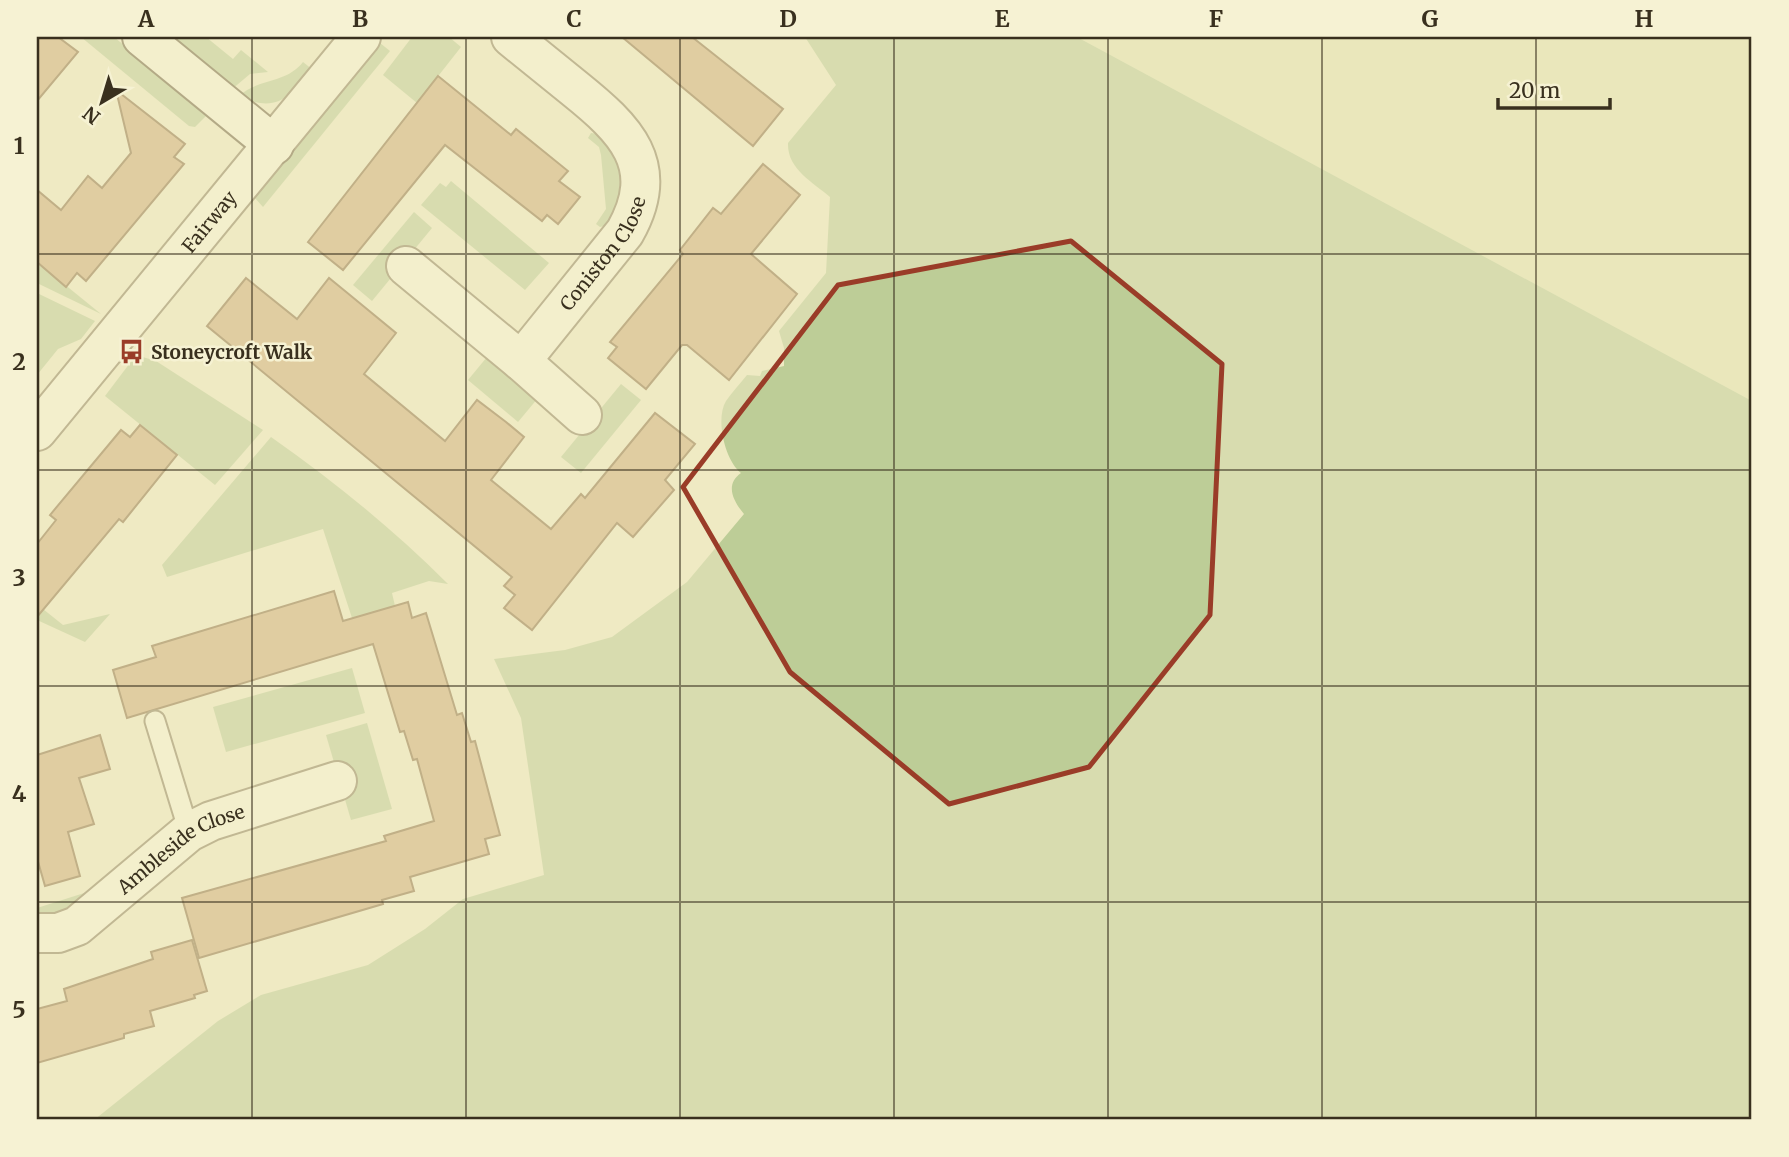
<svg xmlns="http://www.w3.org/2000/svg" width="1789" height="1157" font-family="Merriweather,serif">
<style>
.farmland{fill:#e4e5b1}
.green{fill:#bdcd97}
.building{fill:#ceab79;stroke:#896a3f;stroke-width:2}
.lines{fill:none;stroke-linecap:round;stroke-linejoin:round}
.lane-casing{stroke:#8a7c5a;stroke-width:23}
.street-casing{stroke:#8a7c5a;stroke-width:42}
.secondary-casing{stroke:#6c5d3d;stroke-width:42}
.lane{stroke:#f9f5d7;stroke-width:19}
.street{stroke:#f9f5d7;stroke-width:38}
.secondary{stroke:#f9f5d7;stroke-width:38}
.marked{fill:none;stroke:#9a3c28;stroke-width:5;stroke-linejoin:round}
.grid{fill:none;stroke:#39301e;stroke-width:2;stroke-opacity:0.55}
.labels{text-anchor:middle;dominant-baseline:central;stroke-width:5;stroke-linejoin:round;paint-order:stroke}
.street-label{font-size:19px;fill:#39301e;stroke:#f6f2d3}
.poi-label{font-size:19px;font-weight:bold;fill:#39301e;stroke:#f6f2d3;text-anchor:start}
.neatline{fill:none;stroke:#39301e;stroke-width:2.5}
.grid-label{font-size:23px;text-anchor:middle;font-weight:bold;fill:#39301e}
</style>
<rect width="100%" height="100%" fill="#efeac3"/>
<!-- farmland -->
<polygon class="farmland" points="1077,37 1752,37 1752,401"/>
<!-- green -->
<g class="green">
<polygon points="81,37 114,37 208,114 195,127 189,126"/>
<polygon points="165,37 206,37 233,59 241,50 268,72 250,74 231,90"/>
<polygon points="412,37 449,37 461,47 417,103 383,75"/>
<path d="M 805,37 L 1077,37 L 1752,401 L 1752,1120 L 94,1120 L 218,1021 L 261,995 L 368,965 L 425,929 L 463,899 L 544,875 L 521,718 L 494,659 L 565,650 L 612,637 L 687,582 L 744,514 C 734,502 724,485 741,473 C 725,461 715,419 726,401 C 732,392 740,384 747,375 L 760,376 L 762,371 L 784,366 L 784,348 L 779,331 L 826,273 L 830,197 C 813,182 787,169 788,143 L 836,85 Z"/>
<polygon points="380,43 390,51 263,207 253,196"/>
<path d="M 303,62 L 313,70 C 290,97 276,114 239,96 C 258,78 286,84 303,62 Z"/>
<polygon points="591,133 606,135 624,176 612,224 600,227 596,224 606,209 601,155 599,147 588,138"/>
<polygon points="451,181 549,263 525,290 421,205 440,183 446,187"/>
<polygon points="414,212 432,228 372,301 353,285"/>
<polygon points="37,262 101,314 37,283"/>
<polygon points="37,293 95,321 81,339 58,349 37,375"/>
<polygon points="136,355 156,361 263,430 215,485 105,396"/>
<polygon points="487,357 538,398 518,422 468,380"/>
<polygon points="621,384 641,400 581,473 561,457"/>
<path d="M 271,437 C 335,482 393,529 448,584 L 429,581 L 392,593 L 395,606 L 352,618 L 323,529 L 167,577 L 162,565 Z"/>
<polygon points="37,588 46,595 38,605 63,625 110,614 85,642 37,620"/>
<polygon points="352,668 365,713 226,752 213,707"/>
<polygon points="367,723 392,809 351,820 326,735"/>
<polygon points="100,888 68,912 37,914 37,908"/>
</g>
<!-- building -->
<g class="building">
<polygon points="37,37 58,37 78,52 37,101"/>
<polygon points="622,37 692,37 783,109 753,146"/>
<polygon points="438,76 511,135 516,129 568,171 559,181 580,197 558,224 547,215 542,221 445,145 343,270 308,242"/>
<polygon points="116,90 185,144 174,157 184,164 86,281 77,273 66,287 37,262 37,190 61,210 88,176 102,188 131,153"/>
<polygon points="763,164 800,195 751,254 797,294 729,380 687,345 682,345 646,389 608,358 617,347 610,342 683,254 680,250 713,208 721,214"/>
<polygon points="246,278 297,319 329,278 345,291 396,333 364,374 445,441 477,400 506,422 524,437 491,480 551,529 581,494 585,498 655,413 695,444 665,480 674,490 633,537 617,523 532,630 504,608 515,595 504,586 512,577 207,326"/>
<polygon points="140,425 177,455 123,522 119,519 37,617 37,544 56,520 50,515 121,430 130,437"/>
<polygon points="334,591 343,621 408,602 412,618 426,613 457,715 462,713 471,742 475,741 500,835 485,839 489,854 410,877 414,891 382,900 383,904 199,958 182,898 386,841 384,836 434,821 417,759 413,760 404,731 400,732 373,644 127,718 113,670 156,657 152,646"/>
<polygon points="100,735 110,769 79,778 94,824 68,832 80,876 45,886 37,858 37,755"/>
<polygon points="192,940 207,991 194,995 195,998 150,1011 154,1026 124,1034 124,1038 37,1063 37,1009 67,1001 64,989 153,959 151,952"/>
</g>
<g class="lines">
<defs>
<polyline id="lane" points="155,721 189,832"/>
<g id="street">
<path id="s1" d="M 406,266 L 521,361 L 625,232 C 663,165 625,129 574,88 C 553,71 532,54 511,37"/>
<polyline points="521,361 582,415"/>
<path id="s2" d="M 37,431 L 361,37"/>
<path id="s3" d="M 37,933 L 58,933 L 77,926 L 189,832 L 211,821 L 337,781"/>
</g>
<polyline id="secondary" points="142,37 274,145"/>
</defs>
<!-- lane casing -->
<use href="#lane" class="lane-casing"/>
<!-- street casing -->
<use href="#street" class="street-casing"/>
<!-- secondary casing -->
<use href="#secondary" class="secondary-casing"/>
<!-- lane -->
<use href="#lane" class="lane"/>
<!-- street -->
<use href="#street" class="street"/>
<!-- secondary -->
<use href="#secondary" class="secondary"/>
</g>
<!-- marked area -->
<path d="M0 0H1789V1157H0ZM 1071,241 L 1222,364 L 1210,615 L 1089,767 L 949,804 L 790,672 L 683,487 L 838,285 Z" fill="#efeac3" fill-opacity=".55" fill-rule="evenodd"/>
<path class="marked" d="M 1071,241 L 1222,364 L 1210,615 L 1089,767 L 949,804 L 790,672 L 683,487 L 838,285 Z"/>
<!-- grid -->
<path class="grid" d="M 252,37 L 252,1120M 466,37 L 466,1120M 680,37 L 680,1120M 894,37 L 894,1120M 1108,37 L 1108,1120M 1322,37 L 1322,1120M 1536,37 L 1536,1120M 37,254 L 1752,254M 37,470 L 1752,470M 37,686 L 1752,686M 37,902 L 1752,902"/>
<!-- icons -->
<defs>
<symbol id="bus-bare" viewBox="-9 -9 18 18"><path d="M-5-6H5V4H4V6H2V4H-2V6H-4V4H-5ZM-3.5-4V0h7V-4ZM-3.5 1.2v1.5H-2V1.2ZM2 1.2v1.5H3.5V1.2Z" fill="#9a3c28" stroke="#f6f2d3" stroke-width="2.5" paint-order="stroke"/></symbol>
</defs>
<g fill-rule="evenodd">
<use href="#bus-bare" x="114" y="334" width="35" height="35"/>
</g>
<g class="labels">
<!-- street labels -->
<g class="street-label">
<text stroke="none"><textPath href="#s2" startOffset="271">Fairway</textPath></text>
<text stroke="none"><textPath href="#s1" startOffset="285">Coniston Close</textPath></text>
<text stroke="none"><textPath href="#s3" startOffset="172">Ambleside Close</textPath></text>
</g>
<!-- poi labels -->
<g class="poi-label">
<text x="151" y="352">Stoneycroft Walk</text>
</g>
</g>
<!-- border -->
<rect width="1789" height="1157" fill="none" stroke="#f6f2d3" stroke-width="77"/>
<!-- north arrow -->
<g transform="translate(102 102) rotate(218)" stroke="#f6f2d3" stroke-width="5" paint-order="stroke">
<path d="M0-5L12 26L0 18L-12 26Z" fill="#39301e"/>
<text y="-10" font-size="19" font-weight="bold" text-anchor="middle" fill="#39301e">N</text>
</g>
<!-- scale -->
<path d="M1498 98v10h112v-10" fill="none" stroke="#39301e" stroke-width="3.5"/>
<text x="1509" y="98" font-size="21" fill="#39301e" stroke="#f6f2d3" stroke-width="5" paint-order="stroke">20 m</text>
<rect x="38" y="38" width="1712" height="1080" class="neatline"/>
<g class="grid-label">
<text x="146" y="27">A</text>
<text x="360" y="27">B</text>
<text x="574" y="27">C</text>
<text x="788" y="27">D</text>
<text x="1002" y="27">E</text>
<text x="1216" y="27">F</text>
<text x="1430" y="27">G</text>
<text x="1644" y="27">H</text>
<text x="19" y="154">1</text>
<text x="19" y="370">2</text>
<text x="19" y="586">3</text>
<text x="19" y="802">4</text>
<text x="19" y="1018">5</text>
</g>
</svg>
